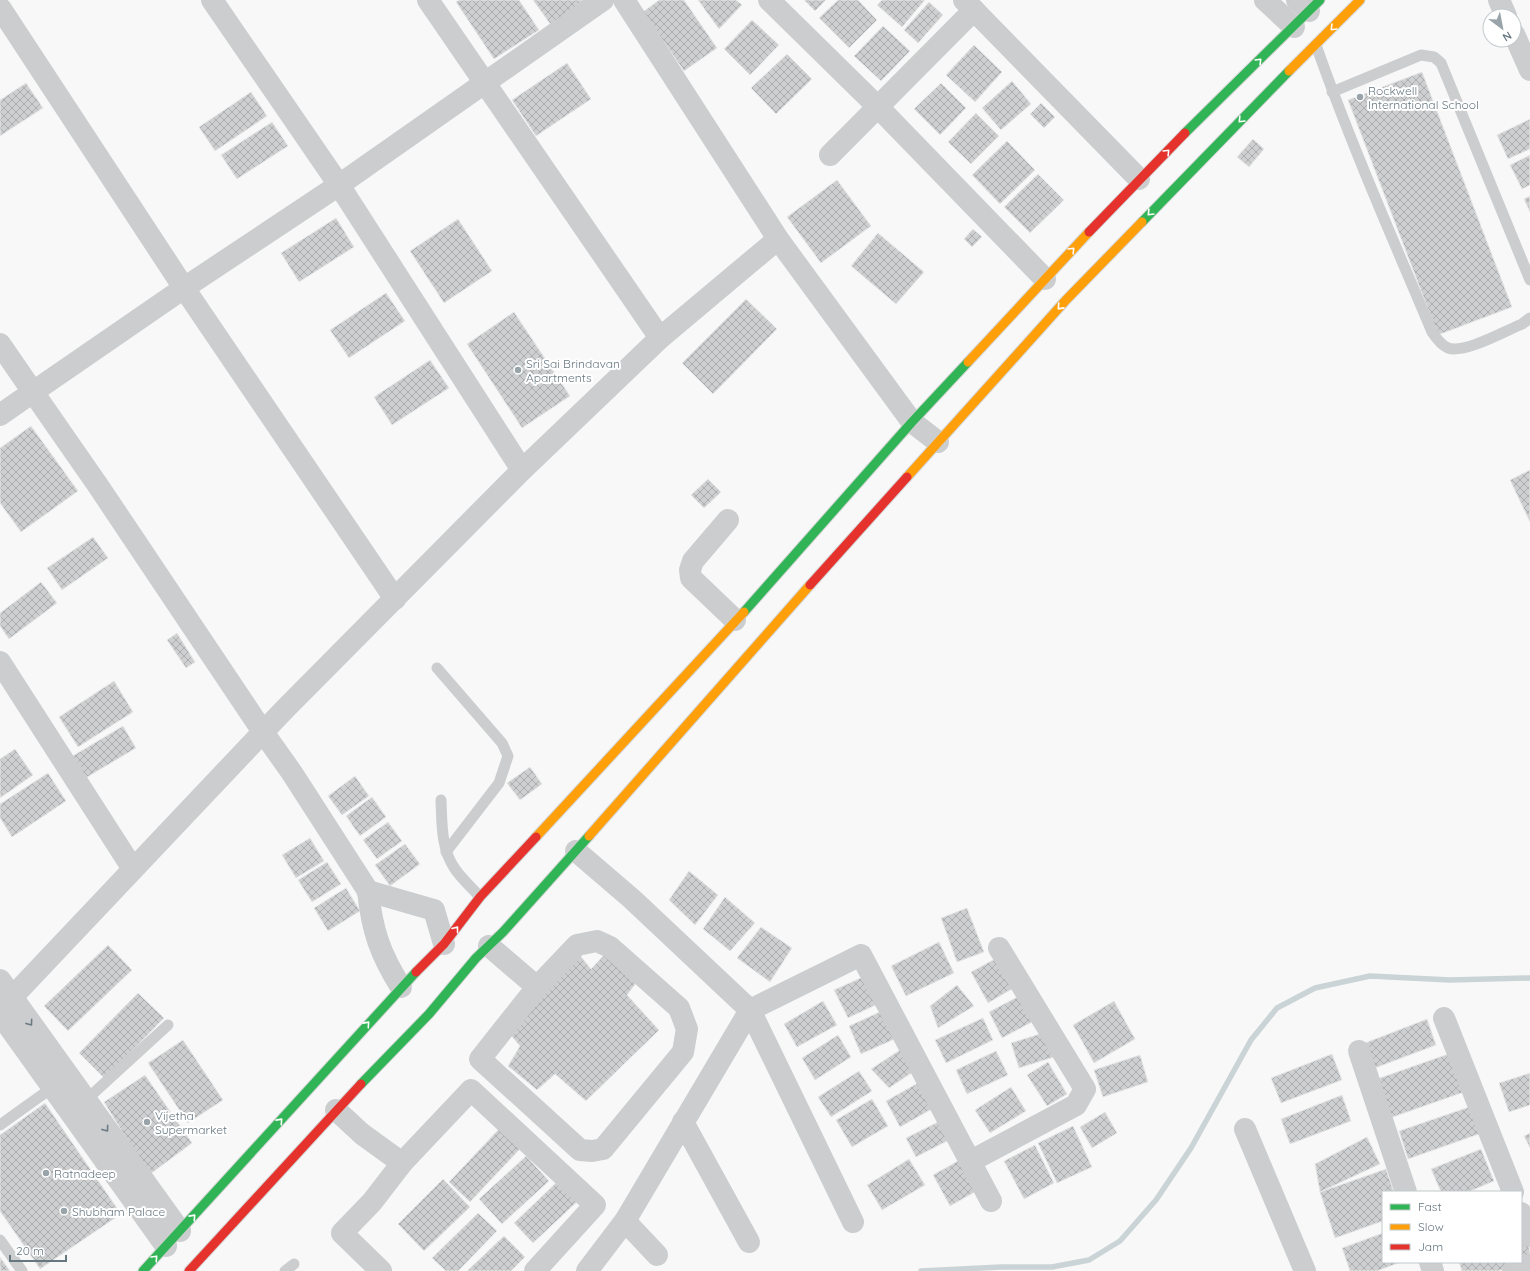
<svg xmlns="http://www.w3.org/2000/svg" width="1530" height="1271" font-family="Quicksand,sans-serif">
<style>
.lines{fill:none;stroke-linecap:round;stroke-linejoin:round}
.stream{stroke:#cad3d5;stroke-width:5.5}
.building{fill:url(#building-cross-hatch);stroke:#e8e8e8}
.fast-casing{stroke:#d3d4d5;stroke-width:11}
.slow-casing{stroke:#d3d4d5;stroke-width:11}
.jam-casing{stroke:#d3d4d5;stroke-width:11}
.lane{stroke:#cbcdce;stroke-width:11}
.street{stroke:#cbcdce;stroke-width:22}
.fast{stroke:#30b455;stroke-width:9}
.slow{stroke:#ff9f0a;stroke-width:9}
.jam{stroke:#e5322d;stroke-width:9}
.oneway{stroke:#fff}
.oneway2{stroke:#6b7b84}
.poi-dot{fill:#99a4aa;stroke:#fff;stroke-width:1.5}
.labels{text-anchor:middle;dominant-baseline:central;stroke-width:4;stroke-linejoin:round;paint-order:stroke}
.poi-label{font-size:12px;fill:#667780;stroke:#fff;text-anchor:start}
</style>
<defs>
<pattern id="building-cross-hatch" width="8" height="8" patternUnits="userSpaceOnUse"><rect width="8" height="8" fill="#cecfd0"/><path d="M0 0l8 8M0 8l8-8" fill="none" stroke="#abadae"/></pattern>
</defs>
<rect width="100%" height="100%" fill="#f8f8f8"/>
<g class="lines">
<!-- stream -->
<polyline class="stream" points="921,1271 1001,1267 1052,1267 1089,1260 1120,1241 1156,1200 1191,1148 1251,1040 1277,1008 1315,988 1370,976 1450,980 1530,978"/>
</g>
<!-- building -->
<g class="building">
<polygon points="459,0 519,0 539,30 494,59 456,2"/>
<polygon points="533,0 588,0 551,25"/>
<polygon points="659,0 684,0 717,48 684,71 643,12"/>
<polygon points="698,0 736,0 742,5 719,29"/>
<polygon points="804,0 826,0 815,11"/>
<polygon points="838,0 858,0 877,20 849,48 819,18"/>
<polygon points="882,0 925,0 902,27 877,5"/>
<polygon points="929,2 943,15 918,43 904,30"/>
<polygon points="752,20 779,45 750,75 724,49"/>
<polygon points="883,26 910,51 881,81 854,56"/>
<polygon points="974,45 1002,72 975,102 946,75"/>
<polygon points="787,54 812,79 776,114 751,88"/>
<polygon points="567,63 591,99 536,136 512,100"/>
<polygon points="1422,72 1512,307 1438,335 1348,100"/>
<polygon points="1012,81 1031,104 1001,130 982,108"/>
<polygon points="26,83 43,108 0,136 0,100"/>
<polygon points="941,83 966,108 940,135 914,109"/>
<polygon points="251,92 267,116 215,151 199,127"/>
<polygon points="1041,103 1055,117 1044,128 1030,114"/>
<polygon points="976,113 999,136 971,164 948,142"/>
<polygon points="1530,119 1530,149 1508,159 1497,135"/>
<polygon points="272,122 288,146 237,179 221,155"/>
<polygon points="1253,139 1264,149 1249,167 1237,157"/>
<polygon points="1007,141 1035,170 1000,204 972,175"/>
<polygon points="1530,155 1530,185 1522,189 1510,165"/>
<polygon points="1038,174 1064,200 1030,233 1004,207"/>
<polygon points="837,180 871,226 821,263 787,217"/>
<polygon points="1530,196 1530,212 1524,199"/>
<polygon points="336,218 354,247 299,282 281,253"/>
<polygon points="458,219 492,271 444,303 410,251"/>
<polygon points="973,229 982,237 972,247 964,239"/>
<polygon points="878,233 924,272 896,304 851,266"/>
<polygon points="386,293 405,321 349,358 330,330"/>
<polygon points="746,299 777,329 713,394 682,363"/>
<polygon points="514,312 570,396 522,428 467,344"/>
<polygon points="430,360 449,388 392,425 374,397"/>
<polygon points="31,426 78,491 21,532 0,503 0,448"/>
<polygon points="1530,470 1530,522 1510,480"/>
<polygon points="708,479 721,492 704,508 691,495"/>
<polygon points="93,537 108,558 62,590 47,568"/>
<polygon points="41,582 57,603 9,639 0,626 0,613"/>
<polygon points="177,633 195,662 186,668 167,640"/>
<polygon points="114,681 133,712 78,747 59,717"/>
<polygon points="123,726 136,748 84,779 71,757"/>
<polygon points="15,749 33,775 0,798 0,759"/>
<polygon points="530,767 542,784 520,800 507,783"/>
<polygon points="48,773 66,801 12,837 0,818 0,804"/>
<polygon points="355,776 369,796 342,815 328,796"/>
<polygon points="372,797 386,817 360,836 346,816"/>
<polygon points="388,822 402,841 377,859 363,840"/>
<polygon points="310,838 324,861 296,878 282,855"/>
<polygon points="405,844 420,864 390,886 375,865"/>
<polygon points="327,862 341,884 312,902 298,880"/>
<polygon points="689,871 718,895 695,925 669,900"/>
<polygon points="346,888 360,911 328,931 314,908"/>
<polygon points="725,897 755,923 730,951 703,929"/>
<polygon points="967,908 984,952 957,962 941,918"/>
<polygon points="761,927 792,948 770,982 737,958"/>
<polygon points="939,942 954,973 906,996 891,966"/>
<polygon points="108,945 132,970 68,1031 44,1006"/>
<polygon points="607,952 639,979 627,995 659,1030 586,1101 555,1074 537,1090 508,1066 520,1046 508,1032 578,953 591,969"/>
<polygon points="995,959 1012,989 988,1003 971,972"/>
<polygon points="865,976 878,1004 848,1018 834,990"/>
<polygon points="957,985 974,1006 938,1028 930,1006"/>
<polygon points="138,993 164,1018 105,1079 79,1053"/>
<polygon points="1021,995 1034,1021 1002,1038 989,1012"/>
<polygon points="823,1001 837,1025 797,1047 784,1024"/>
<polygon points="1114,1001 1135,1039 1094,1063 1073,1025"/>
<polygon points="884,1010 897,1038 861,1054 849,1026"/>
<polygon points="983,1018 993,1040 946,1063 935,1040"/>
<polygon points="1427,1019 1436,1045 1375,1068 1365,1043"/>
<polygon points="1046,1032 1054,1057 1019,1068 1011,1043"/>
<polygon points="838,1035 851,1057 815,1080 802,1058"/>
<polygon points="183,1040 223,1100 188,1123 148,1063"/>
<polygon points="903,1048 916,1070 889,1088 871,1069"/>
<polygon points="996,1051 1008,1075 967,1094 956,1070"/>
<polygon points="1454,1052 1467,1091 1390,1118 1377,1079"/>
<polygon points="1332,1054 1342,1080 1281,1103 1271,1078"/>
<polygon points="1140,1055 1148,1082 1103,1097 1094,1070"/>
<polygon points="1048,1062 1067,1094 1047,1106 1027,1075"/>
<polygon points="859,1071 872,1091 831,1117 818,1097"/>
<polygon points="1530,1073 1530,1105 1509,1112 1499,1083"/>
<polygon points="145,1075 192,1143 149,1175 104,1102"/>
<polygon points="918,1083 932,1109 900,1127 886,1101"/>
<polygon points="1011,1087 1026,1111 990,1133 975,1110"/>
<polygon points="1342,1095 1351,1121 1290,1144 1281,1119"/>
<polygon points="872,1099 888,1126 852,1147 836,1120"/>
<polygon points="45,1103 121,1214 40,1269 0,1211 0,1135"/>
<polygon points="1472,1106 1482,1133 1408,1159 1399,1131"/>
<polygon points="1105,1112 1117,1133 1092,1148 1080,1127"/>
<polygon points="940,1121 949,1140 916,1157 906,1138"/>
<polygon points="1073,1126 1092,1167 1057,1183 1038,1143"/>
<polygon points="499,1129 520,1149 470,1202 449,1182"/>
<polygon points="1530,1133 1530,1148 1524,1136"/>
<polygon points="1367,1137 1380,1164 1320,1192 1315,1164"/>
<polygon points="1035,1145 1054,1183 1024,1199 1004,1161"/>
<polygon points="1481,1149 1494,1181 1468,1192 1441,1192 1431,1169"/>
<polygon points="526,1156 549,1181 502,1224 479,1199"/>
<polygon points="965,1157 982,1188 950,1206 933,1175"/>
<polygon points="909,1159 925,1185 882,1210 867,1185"/>
<polygon points="1386,1169 1394,1192 1383,1192 1383,1221 1335,1238 1320,1192"/>
<polygon points="561,1178 581,1198 533,1243 514,1223"/>
<polygon points="443,1179 470,1207 424,1251 398,1224"/>
<polygon points="478,1213 497,1231 458,1271 446,1271 432,1258"/>
<polygon points="1524,1231 1530,1251 1530,1261 1498,1271 1462,1271 1459,1262 1521,1262 1521,1232"/>
<polygon points="1383,1233 1383,1262 1401,1262 1377,1271 1350,1271 1342,1248"/>
<polygon points="504,1236 525,1257 511,1271 467,1271"/>
<polygon points="0,1257 10,1271 0,1271"/>
</g>
<g class="lines">
<defs>
<g id="fast">
<polyline points="1185,133 1320,0"/>
<polyline points="1142,222 1289,71"/>
<polyline points="744,612 912,422 968,362"/>
<polyline points="361,1084 429,1014 476,958 503,932 589,836"/>
<polyline points="143,1271 416,972"/>
</g>
<g id="slow">
<polyline points="1289,71 1360,0"/>
<polyline points="968,362 1089,232"/>
<polyline points="907,477 1066,300 1142,222"/>
<polyline points="589,836 810,585"/>
<polyline points="536,837 744,612"/>
</g>
<g id="jam">
<polyline points="1089,232 1185,133"/>
<polyline points="810,585 907,477"/>
<polyline points="416,972 444,944 480,897 536,837"/>
<polyline points="189,1271 361,1084"/>
</g>
</defs>
<!-- fast casing -->
<use href="#fast" class="fast-casing"/>
<!-- slow casing -->
<use href="#slow" class="slow-casing"/>
<!-- jam casing -->
<use href="#jam" class="jam-casing"/>
<!-- lane -->
<g class="lane">
<path d="M 1316,45 C 1350,142 1392,237 1432,332 C 1436,338 1441,345 1448,348 C 1464,354 1505,331 1522,324 L 1530,318"/>
<polyline points="1332,92 1421,55 1434,57 1441,63 1530,280"/>
<polyline points="437,668 502,743 508,756 499,783 446,852"/>
<path d="M 441,800 C 442,824 441,849 455,869 C 462,879 472,888 480,897"/>
<polyline points="86,1100 168,1025"/>
<polyline points="0,1125 53,1087"/>
<polyline points="0,1240 22,1271"/>
<polyline points="285,1271 294,1264"/>
</g>
<!-- street -->
<g class="street">
<polyline points="212,0 339,185 603,0"/>
<polyline points="428,0 660,338"/>
<polyline points="624,0 778,239"/>
<polyline points="769,0 878,107 1045,279"/>
<polyline points="964,0 1139,179"/>
<polyline points="1265,0 1294,27"/>
<polyline points="1297,0 1309,11"/>
<polyline points="1499,0 1506,16"/>
<polyline points="1,9 184,288 395,599"/>
<polyline points="1514,34 1530,70"/>
<polyline points="830,155 974,10"/>
<polyline points="0,344 33,392 0,415"/>
<polyline points="728,520 693,561 690,570 691,578 735,620"/>
<polyline points="0,662 133,869"/>
<polyline points="576,851 632,899 750,1010 853,1222"/>
<path d="M 368,891 C 372,930 380,954 401,987"/>
<polygon points="597,941 610,947 679,1008 687,1029 683,1052 603,1149 592,1151 580,1150 480,1059 537,987 577,945"/>
<polyline points="444,944 434,910 368,891 292,773 263,732 286,708 522,470 660,338 778,239 912,422 938,442"/>
<polyline points="489,946 537,987"/>
<polyline points="0,980 180,1231"/>
<polyline points="0,1010 263,732 99,487 33,392 184,288 339,185 522,470"/>
<polyline points="0,1014 166,1246"/>
<polyline points="1444,1018 1513,1192"/>
<polyline points="1359,1051 1406,1192"/>
<polyline points="336,1110 362,1134 402,1163 372,1202 342,1233 381,1271"/>
<polyline points="683,1122 749,1242"/>
<polyline points="1245,1129 1305,1271"/>
<polyline points="971,1161 1076,1105 1085,1089 999,948"/>
<polyline points="402,1163 471,1090 595,1205 535,1271"/>
<polyline points="1521,1213 1530,1236"/>
<polyline points="625,1221 657,1255"/>
<polyline points="1430,1262 1433,1271"/>
<polyline points="587,1271 625,1221 750,1010 861,955 991,1201"/>
<polyline points="1513,1271 1530,1265"/>
</g>
<!-- fast -->
<use href="#fast" class="fast"/>
<!-- slow -->
<use href="#slow" class="slow"/>
<!-- jam -->
<use href="#jam" class="jam"/>
</g>
<!-- one-way arrows -->
<defs><path id="oneway-chevron" d="M-2-3.5L2.5 0L-2 3.5" fill="none" stroke-width="1.6" stroke-linecap="round" stroke-linejoin="round"/></defs>
<g class="oneway">
<use href="#oneway-chevron" transform="translate(1333 28) rotate(135)"/>
<use href="#oneway-chevron" transform="translate(1259 61) rotate(-45)"/>
<use href="#oneway-chevron" transform="translate(1241 120) rotate(134)"/>
<use href="#oneway-chevron" transform="translate(1167 152) rotate(-45)"/>
<use href="#oneway-chevron" transform="translate(1150 213) rotate(134)"/>
<use href="#oneway-chevron" transform="translate(1072 250) rotate(-46)"/>
<use href="#oneway-chevron" transform="translate(1060 307) rotate(132)"/>
<use href="#oneway-chevron" transform="translate(456 929) rotate(-52)"/>
<use href="#oneway-chevron" transform="translate(367 1024) rotate(-48)"/>
<use href="#oneway-chevron" transform="translate(280 1121) rotate(-48)"/>
<use href="#oneway-chevron" transform="translate(193 1217) rotate(-48)"/>
<use href="#oneway-chevron" transform="translate(155 1258) rotate(-47)"/>
</g>
<g class="oneway2">
<use href="#oneway-chevron" transform="translate(30 1023) rotate(54)"/>
<use href="#oneway-chevron" transform="translate(106 1129) rotate(54)"/>
</g>
<!-- markers -->
<g class="poi-dot">
<circle cx="1360" cy="97" r="4"/>
<circle cx="518" cy="370" r="4"/>
<circle cx="147" cy="1122" r="4"/>
<circle cx="46" cy="1173" r="4"/>
<circle cx="64" cy="1211" r="4"/>
</g>
<g class="labels">
<!-- poi labels -->
<g class="poi-label">
<text x="1368" y="90">Rockwell<tspan x="1368" dy="14">International School</tspan></text>
<text x="526" y="363">Sri Sai Brindavan<tspan x="526" dy="14">Apartments</tspan></text>
<text x="155" y="1115">Vijetha<tspan x="155" dy="14">Supermarket</tspan></text>
<text x="54" y="1173">Ratnadeep</text>
<text x="72" y="1211">Shubham Palace</text>
</g>
</g>
<!-- legend -->
<rect x="1382" y="1191" width="140" height="72" fill="#ffffff" stroke="#c2c9cc"/>
<rect x="1390" y="1204" width="20" height="6" fill="#30b455" stroke="#c2c9cc"/>
<text x="1418" y="1211" font-size="12" fill="#667780">Fast</text>
<rect x="1390" y="1224" width="20" height="6" fill="#ff9f0a" stroke="#c2c9cc"/>
<text x="1418" y="1231" font-size="12" fill="#667780">Slow</text>
<rect x="1390" y="1244" width="20" height="6" fill="#e5322d" stroke="#c2c9cc"/>
<text x="1418" y="1251" font-size="12" fill="#667780">Jam</text>
<!-- north arrow -->
<g transform="translate(1502 28) rotate(148)"><circle r="19" fill="#ffffff" stroke="#c2c9cc"/>
<path d="M0-3L7 15L0 10L-7 15Z" fill="#99a4aa"/>
<text y="-6" font-size="11" font-weight="bold" text-anchor="middle" fill="#667780">N</text>
</g>
<!-- scale -->
<path d="M10 1255v6h56v-6" fill="none" stroke="#667780" stroke-width="2"/>
<text x="16" y="1255" font-size="12" fill="#667780" stroke="#ffffff" stroke-width="3" paint-order="stroke">20 m</text>
</svg>
